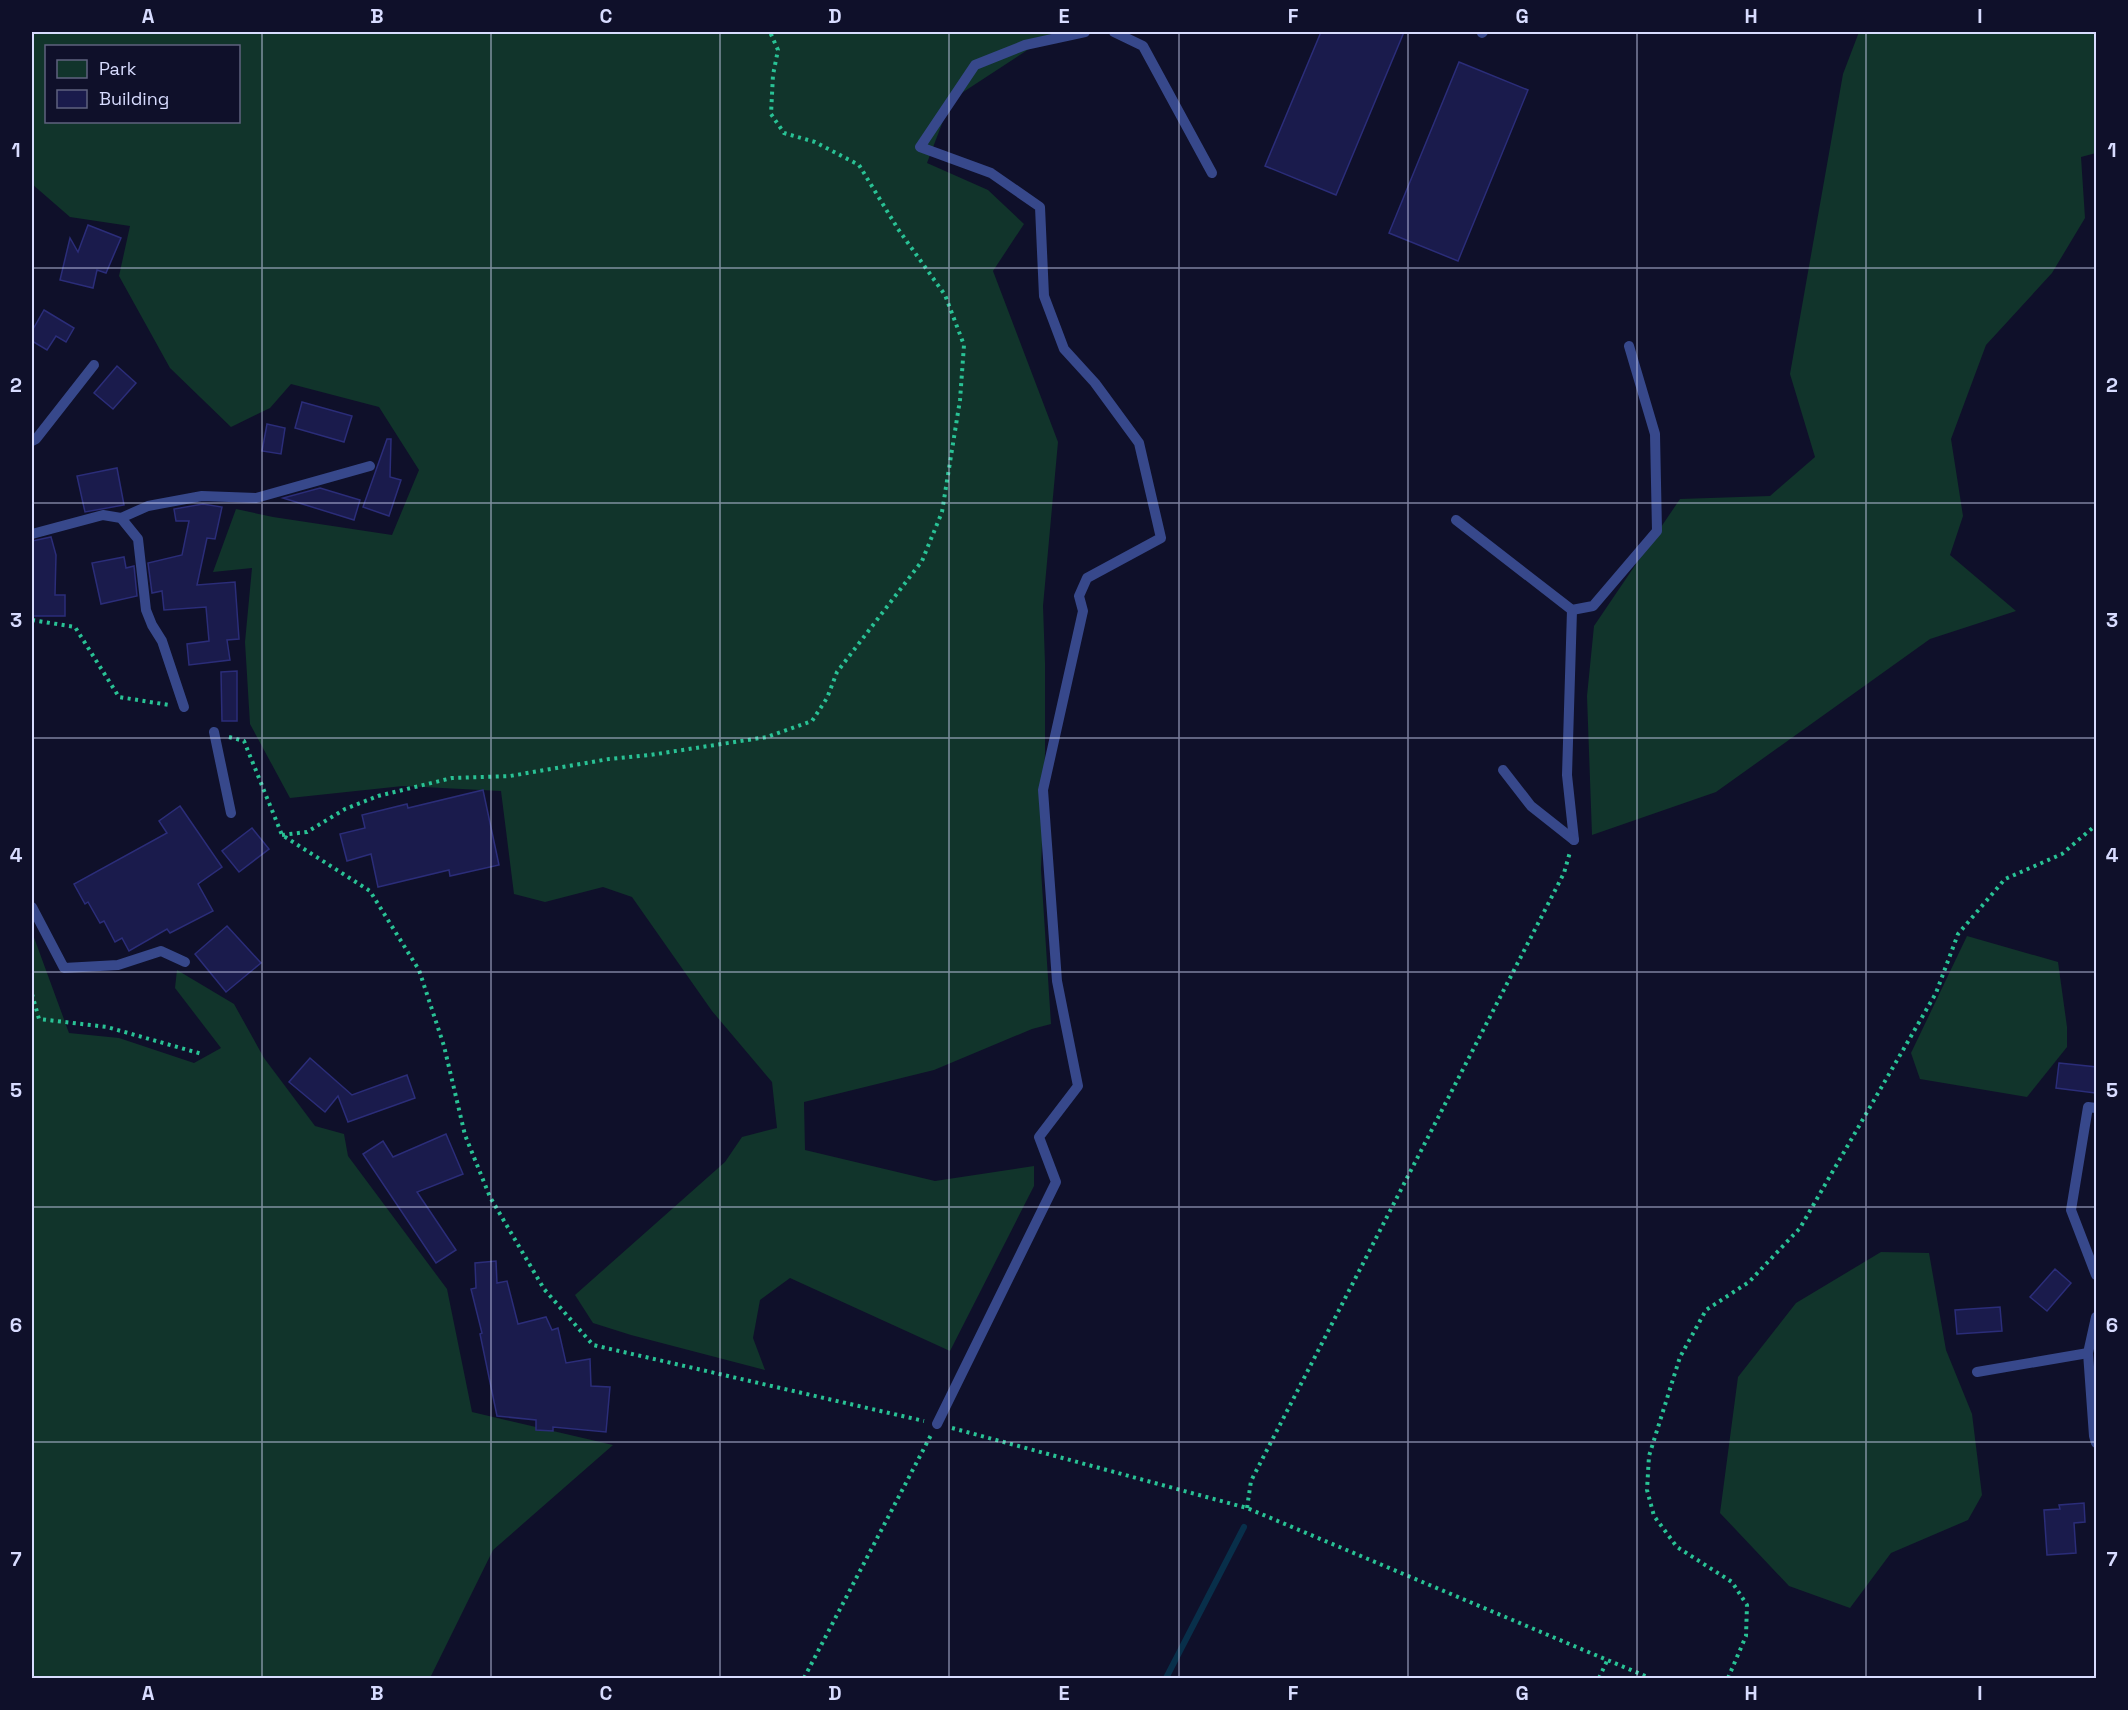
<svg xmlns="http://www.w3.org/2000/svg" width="2128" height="1710" font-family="'Space Grotesk',sans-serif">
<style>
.green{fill:#11342b;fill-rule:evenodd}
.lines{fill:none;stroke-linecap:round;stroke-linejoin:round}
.stream{stroke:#082f4a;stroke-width:6}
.building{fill:#1a1b4c;stroke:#2b2d79;stroke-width:1.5}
.path{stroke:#29c295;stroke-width:4;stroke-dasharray:3 4.5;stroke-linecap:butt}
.lane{stroke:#37488b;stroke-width:10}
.grid{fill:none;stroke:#d8dcff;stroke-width:1.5;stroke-opacity:0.55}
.neatline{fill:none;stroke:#d8dcff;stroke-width:2}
.grid-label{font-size:20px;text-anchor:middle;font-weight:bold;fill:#d8dcff}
</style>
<rect width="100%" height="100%" fill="#0f102a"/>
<!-- green -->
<g class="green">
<path d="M 32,32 L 1055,32 L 951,100 L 927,163 L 988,190 L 1024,224 L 993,271 L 1058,442 L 1043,606 L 1045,663 L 1045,753 L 1041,870 L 1051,1024 L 1032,1029 L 934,1070 L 804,1102 L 805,1150 L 935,1181 L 1034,1166 L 1034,1186 L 950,1351 L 790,1278 L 760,1300 L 753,1338 L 765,1370 L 631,1335 L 593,1323 L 575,1295 L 725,1162 L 742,1137 L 777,1128 L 772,1082 L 712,1011 L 632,897 L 603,887 L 545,902 L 514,894 L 501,791 L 403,786 L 290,798 L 250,724 L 245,642 L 252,568 L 213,572 L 236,509 L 273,517 L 392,535 L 419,470 L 379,407 L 291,384 L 270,408 L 231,427 L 170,368 L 119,276 L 130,226 L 70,217 L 32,184 ZM 46,46 L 238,46 L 238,122 L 46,122 Z"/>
<polygon points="1859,32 2096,32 2096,153 2081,157 2085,218 2052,273 1986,345 1951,439 1963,516 1950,555 2016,611 1930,639 1716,792 1592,835 1587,696 1594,626 1680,499 1770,496 1815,457 1790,374 1843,74"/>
<polygon points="32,932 69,1033 119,1038 194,1063 221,1048 175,988 177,970 234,1004 264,1058 315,1126 344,1134 348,1156 447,1289 472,1412 613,1445 493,1550 430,1678 32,1678"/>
<polygon points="1967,936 2058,962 2067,1027 2067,1047 2027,1097 1920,1079 1911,1053"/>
<polygon points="1881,1252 1929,1253 1946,1350 1972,1414 1982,1495 1968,1520 1891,1553 1850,1608 1789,1586 1720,1513 1738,1377 1796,1303"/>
</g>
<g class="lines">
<!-- stream -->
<polyline class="stream" points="1166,1678 1244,1527"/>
</g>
<!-- building -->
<g class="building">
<polygon points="1321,32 1404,32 1336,195 1265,166"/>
<polygon points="1459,62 1528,90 1458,261 1389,233"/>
<polygon points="88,225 121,238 106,273 97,270 93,288 60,280 70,238 78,252"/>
<polygon points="44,310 74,328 66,342 56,336 47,350 32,341 32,331"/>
<polygon points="117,366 136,383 113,409 94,393"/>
<polygon points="302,402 352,416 344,442 295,428"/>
<polygon points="267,424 285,428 281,454 262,451"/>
<polygon points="387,439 391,439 390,477 401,480 389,516 363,507"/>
<polygon points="117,468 124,505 85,512 77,476"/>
<polygon points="320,488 360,500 354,520 283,498"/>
<polygon points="203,504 222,507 215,539 207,538 197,585 235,582 239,639 227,640 230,660 189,665 187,644 209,641 206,607 164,610 162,591 152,593 148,563 182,555 189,521 176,521 174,509"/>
<polygon points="51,537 56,555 55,595 65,595 65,616 32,616 32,541"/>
<polygon points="124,557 126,568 134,566 137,596 101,604 92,563"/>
<polygon points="237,671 237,721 222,721 221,672"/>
<polygon points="483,790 499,865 450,876 449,870 378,887 371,854 347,861 340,834 365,828 362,815 407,804 408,808"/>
<polygon points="180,806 222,867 198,884 213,911 170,933 167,929 129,951 122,938 115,942 104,921 100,923 88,902 85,904 74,884 167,833 159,821"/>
<polygon points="252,828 269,849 239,872 222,851"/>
<polygon points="227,926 261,963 226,992 195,954"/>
<polygon points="310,1058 352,1095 407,1075 415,1098 348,1122 338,1096 325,1112 289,1082"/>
<polygon points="2059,1063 2097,1067 2095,1093 2056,1088"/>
<polygon points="446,1134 463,1174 417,1192 456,1250 436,1263 363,1154 383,1141 393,1157"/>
<polygon points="496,1261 497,1283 507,1281 518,1324 546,1317 552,1330 558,1328 566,1363 590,1359 591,1386 610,1387 606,1432 553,1427 553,1431 536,1430 536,1420 497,1416 480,1334 482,1333 471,1289 476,1288 475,1263"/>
<polygon points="2055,1269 2071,1283 2047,1311 2030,1297"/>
<polygon points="2000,1307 2002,1331 1957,1334 1955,1310"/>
<polygon points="2084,1503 2085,1522 2074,1523 2076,1553 2047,1555 2044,1510 2060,1509 2059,1505"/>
</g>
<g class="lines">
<!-- path -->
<g class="path">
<polyline points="32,620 75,627 119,697 169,705"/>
<polyline points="229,737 244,741 282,835 370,891 419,970 444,1046 465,1135 490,1197 544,1289 593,1345 924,1421"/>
<polyline points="282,835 307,832 345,809 378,796 452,778 510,776 609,759 650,755 767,737 812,721 827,698 837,672 922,561 942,512 960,400 964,345 945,295 898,229 859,165 815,142 784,133 771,114 773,75 778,50 770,32"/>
<polyline points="32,994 39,1019 107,1027 202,1054"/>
<polyline points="952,1428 1247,1508 1650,1678"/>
<polyline points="1247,1508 1251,1481 1564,873 1570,852"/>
<polyline points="804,1678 931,1435"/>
<polyline points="1599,1678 1607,1661"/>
<polyline points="1728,1678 1746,1636 1747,1605 1732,1582 1677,1547 1654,1516 1647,1490 1649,1456 1680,1357 1706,1310 1749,1282 1800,1228 1936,993 1958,934 2005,879 2062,854 2096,825"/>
</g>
<!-- lane -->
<g class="lane">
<polyline points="1114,32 1143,46 1212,173"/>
<polyline points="1482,33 1483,32"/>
<polyline points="32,441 36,439 94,365"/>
<polyline points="121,518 148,506 202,496 256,498 370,466"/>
<polyline points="1456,520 1572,610 1593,606 1657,531 1655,434 1629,346"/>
<polyline points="32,534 103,515 121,518 138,539 146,610 152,625 162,641 184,707"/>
<polyline points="1572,610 1567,775 1574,840"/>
<polyline points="214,732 231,813"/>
<polyline points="1503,770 1531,806 1574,840"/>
<polyline points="32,907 64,968 118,965 161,951 185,962"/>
<polyline points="2096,1108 2088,1107 2071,1210 2096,1275"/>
<polyline points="2096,1317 2088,1353 2094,1436 2096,1443"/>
<polyline points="1977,1372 2088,1353"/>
<polyline points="937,1424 1056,1182 1039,1137 1078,1086 1057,981 1043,790 1083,611 1079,596 1087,578 1161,538 1139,443 1095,383 1064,349 1044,296 1040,207 991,173 920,147 975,65 1025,45 1085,32"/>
</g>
</g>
<!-- grid -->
<path class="grid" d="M 262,32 L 262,1678M 491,32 L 491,1678M 720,32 L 720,1678M 949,32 L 949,1678M 1179,32 L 1179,1678M 1408,32 L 1408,1678M 1637,32 L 1637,1678M 1866,32 L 1866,1678M 32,268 L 2096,268M 32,503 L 2096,503M 32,738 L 2096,738M 32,972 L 2096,972M 32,1207 L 2096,1207M 32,1442 L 2096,1442"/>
<!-- border -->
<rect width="2128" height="1710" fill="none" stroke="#0f102a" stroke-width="66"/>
<!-- legend -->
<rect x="45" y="45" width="195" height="78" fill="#0f102a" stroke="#5f627f" stroke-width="1.5"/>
<rect x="57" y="60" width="30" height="18" fill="#11342b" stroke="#5f627f" stroke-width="1.5"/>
<text x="99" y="75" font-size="18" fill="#d8dcff">Park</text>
<rect x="57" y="90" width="30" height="18" fill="#1a1b4c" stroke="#5f627f" stroke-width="1.5"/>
<text x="99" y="105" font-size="18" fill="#d8dcff">Building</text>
<rect x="33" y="33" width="2062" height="1644" class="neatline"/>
<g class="grid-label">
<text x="148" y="23">A</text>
<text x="377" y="23">B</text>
<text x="606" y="23">C</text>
<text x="835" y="23">D</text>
<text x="1064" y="23">E</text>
<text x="1293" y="23">F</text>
<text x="1522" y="23">G</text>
<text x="1751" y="23">H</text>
<text x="1980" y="23">I</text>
<text x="16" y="157">1</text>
<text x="2112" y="157">1</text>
<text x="16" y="392">2</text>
<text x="2112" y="392">2</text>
<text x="16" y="627">3</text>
<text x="2112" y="627">3</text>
<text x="16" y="862">4</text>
<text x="2112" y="862">4</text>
<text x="16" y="1097">5</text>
<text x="2112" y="1097">5</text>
<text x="16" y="1332">6</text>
<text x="2112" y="1332">6</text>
<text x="16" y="1566">7</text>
<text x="2112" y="1566">7</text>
<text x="148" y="1700">A</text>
<text x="377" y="1700">B</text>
<text x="606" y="1700">C</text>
<text x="835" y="1700">D</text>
<text x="1064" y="1700">E</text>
<text x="1293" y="1700">F</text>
<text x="1522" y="1700">G</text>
<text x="1751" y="1700">H</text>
<text x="1980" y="1700">I</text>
</g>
</svg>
